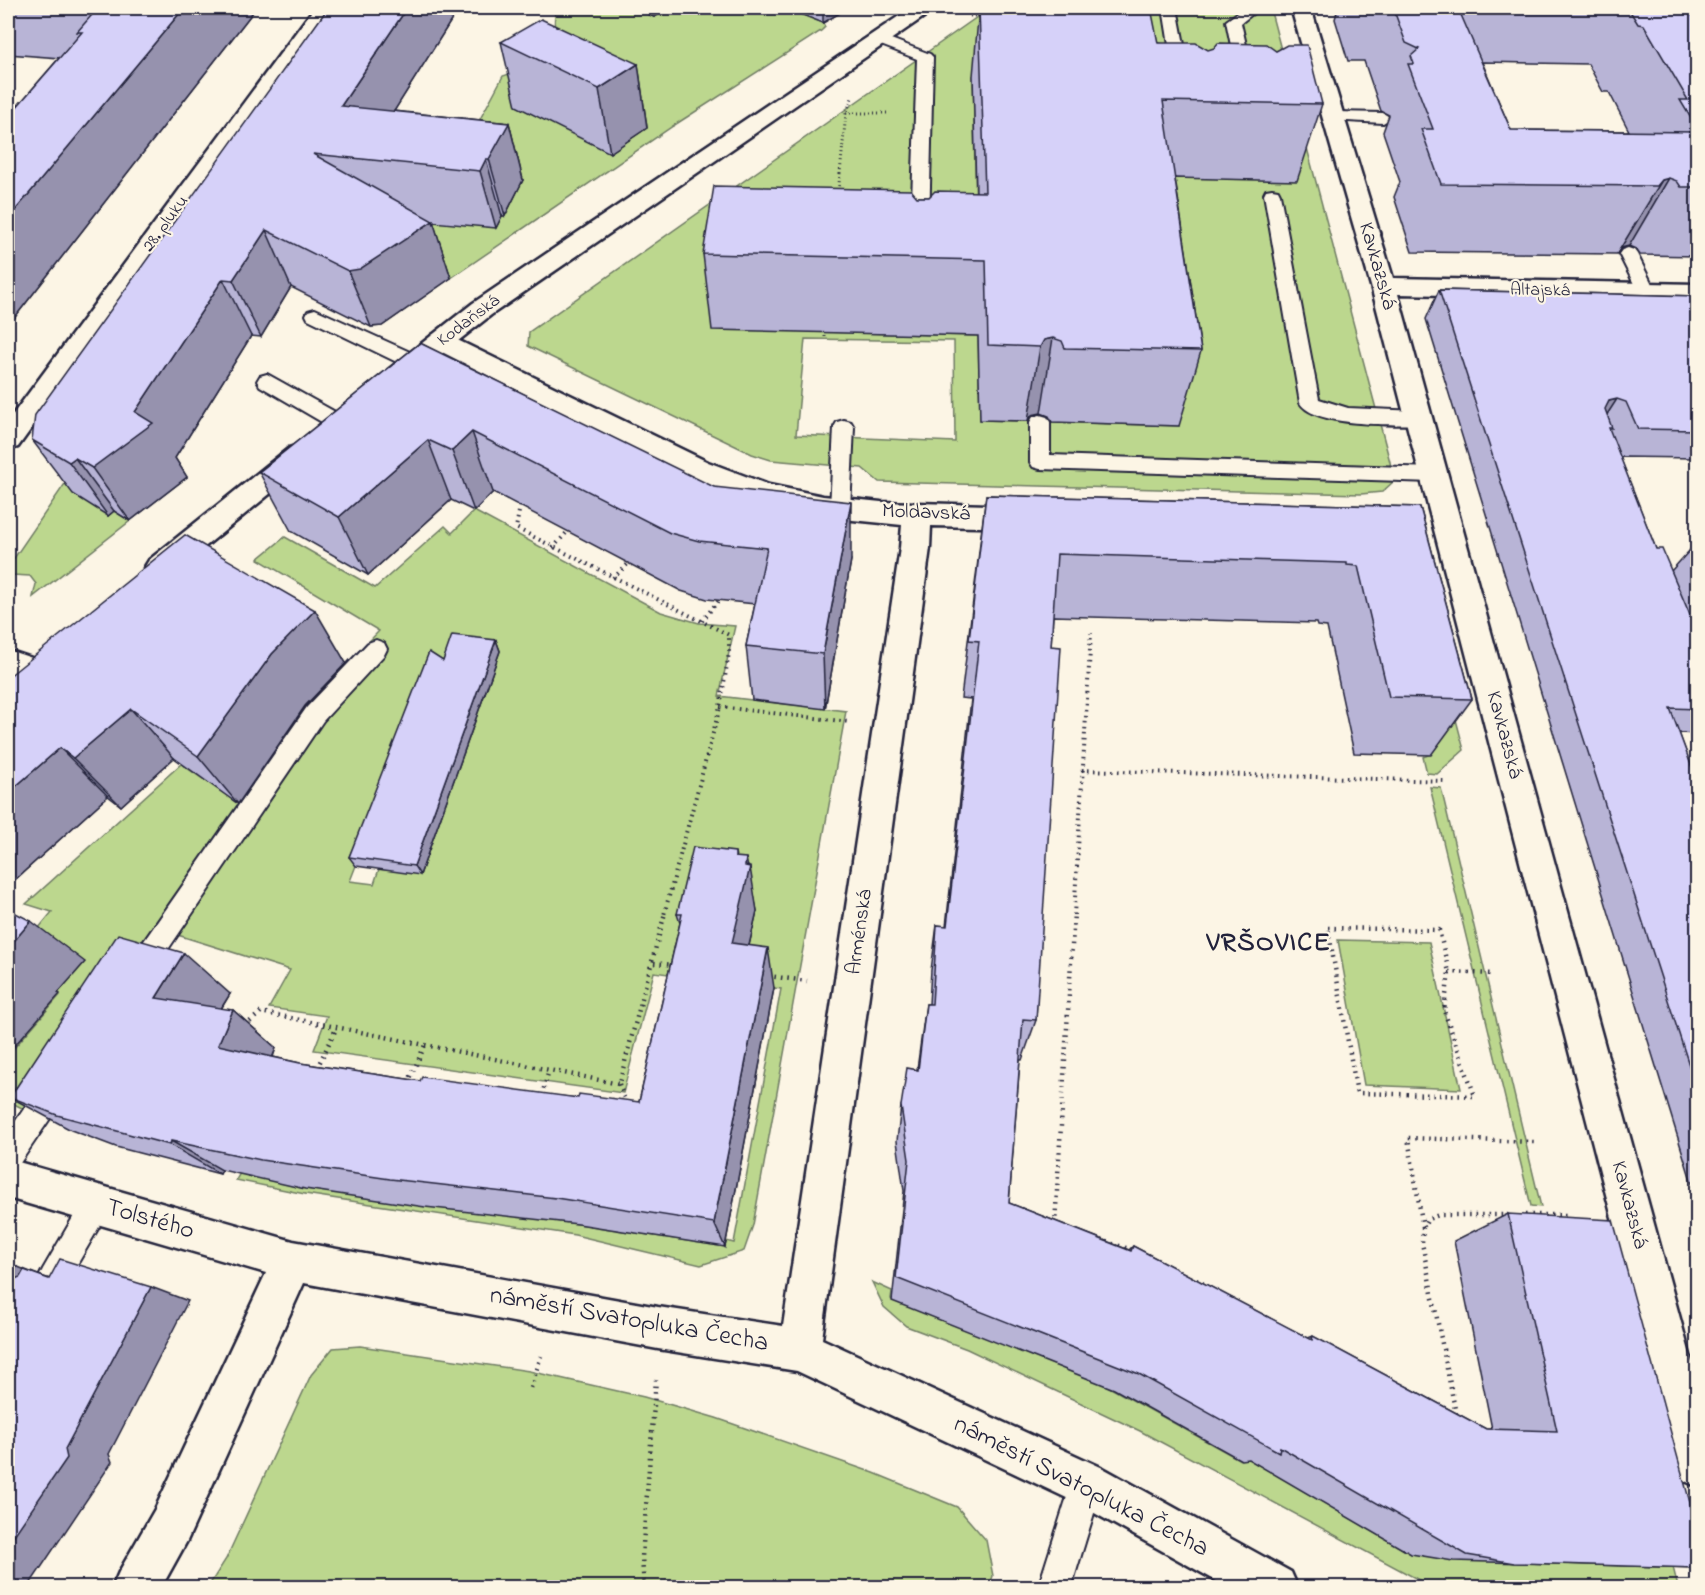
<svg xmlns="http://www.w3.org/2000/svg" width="1705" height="1595" font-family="'Indie Flower',sans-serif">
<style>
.green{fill:#bcd78e;stroke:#6f7c64;stroke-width:1.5;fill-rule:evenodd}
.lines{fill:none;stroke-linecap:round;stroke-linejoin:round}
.lane-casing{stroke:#22223b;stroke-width:4}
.street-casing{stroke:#22223b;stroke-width:5}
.secondary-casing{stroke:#22223b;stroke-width:5}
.path-far2{stroke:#22223b;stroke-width:3;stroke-dasharray:1 3;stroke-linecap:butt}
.path-far1{stroke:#22223b;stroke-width:4;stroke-dasharray:1.5 4.5;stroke-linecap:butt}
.path{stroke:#22223b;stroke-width:4.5;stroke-dasharray:1.5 5;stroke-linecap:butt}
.lane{fill:#fcf5e5;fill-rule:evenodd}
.street{fill:#fcf5e5;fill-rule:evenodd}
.secondary{fill:#fcf5e5;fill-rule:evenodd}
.wall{fill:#b8b4d6;stroke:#22223b;stroke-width:1.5;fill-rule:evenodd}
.shaded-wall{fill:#9692ae;stroke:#22223b;stroke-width:1.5}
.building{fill:#d6d1f9;stroke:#22223b;stroke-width:1.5}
.labels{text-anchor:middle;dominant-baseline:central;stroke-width:4.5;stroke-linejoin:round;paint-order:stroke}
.far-street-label{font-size:18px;fill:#22223b;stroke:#fcf5e5}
.street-label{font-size:21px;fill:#22223b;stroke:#fcf5e5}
.near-street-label{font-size:26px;fill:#22223b;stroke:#fcf5e5}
.district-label{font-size:27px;font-weight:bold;letter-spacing:1.5px;fill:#22223b;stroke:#fcf5e5}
</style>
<rect width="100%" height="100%" fill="#fcf5e5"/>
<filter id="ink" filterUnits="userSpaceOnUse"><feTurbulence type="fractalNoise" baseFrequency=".0167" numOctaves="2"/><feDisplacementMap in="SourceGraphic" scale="12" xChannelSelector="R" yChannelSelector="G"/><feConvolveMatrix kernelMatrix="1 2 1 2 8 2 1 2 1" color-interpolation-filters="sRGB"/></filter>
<g filter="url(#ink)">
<!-- green -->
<g class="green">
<polygon points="555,8 785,8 823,23 825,27 821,31 673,126 451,278 405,219 505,216 517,192 434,162 480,119 503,76 544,63 554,37"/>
<path d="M 990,8 L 1270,8 L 1390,462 L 1393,482 L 1382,492 L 1361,494 L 879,482 L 862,468 L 771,460 L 752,454 L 528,346 L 529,332 ZM 973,76 L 1042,77 L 1179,426 L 980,420 L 978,336 L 712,329 L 977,268 ZM 805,339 L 954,341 L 955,442 L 796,435 Z"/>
<polygon points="75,469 108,516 114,511 130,521 33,597 36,584 30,576 12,575 8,578 8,567"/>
<path d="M 474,511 L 661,612 L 699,623 L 735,626 L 719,696 L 846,711 L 753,1225 L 744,1251 L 701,1265 L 575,1235 L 305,1194 L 236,1180 L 240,1173 L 306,1189 L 578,1224 L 725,1247 L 726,1241 L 734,1243 L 781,989 L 654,972 L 623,1093 L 314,1050 L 327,1016 L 269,1008 L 290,970 L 155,928 L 24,1109 L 8,1101 L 8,1055 L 60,995 L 33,935 L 52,912 L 26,904 L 181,764 L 239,804 L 305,708 L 379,631 L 258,559 L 285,537 L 375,588 L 445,526 L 452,533 ZM 434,664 L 450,666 L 420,874 L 379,869 L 374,884 L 350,881 Z"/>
<polygon points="1420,582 1464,750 1437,774 1427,773 1423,757 1431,754"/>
<polygon points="1430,787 1441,788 1541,1207 1531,1206"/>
<polygon points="1338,940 1429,942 1461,1089 1364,1085"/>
<polygon points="872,1282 892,1291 891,1299 1082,1376 1082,1372 1240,1460 1242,1455 1411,1554 1644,1452 1678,1587 1432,1587 1140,1431 967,1349 906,1326 884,1307"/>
<polygon points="360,1346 529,1371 644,1397 716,1418 874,1473 957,1507 986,1540 993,1576 989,1587 208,1587 226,1559 311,1375 333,1348"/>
</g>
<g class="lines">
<defs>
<g id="lane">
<polygon points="638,8 656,8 661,12 654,16"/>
<polygon points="1163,8 1177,8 1190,76 1188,79 1176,79 1174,76"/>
<polygon points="1244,8 1260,8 1241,23 1253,75 1245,80 1237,75 1226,21"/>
<polygon points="878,34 930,54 933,57 929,229 926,233 914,233 911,229 917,59 873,42 870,39 873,36"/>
<polygon points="1335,112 1383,113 1391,118 1383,123 1329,120 1327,117"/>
<path d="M 1272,189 L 1278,190 L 1280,194 L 1319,399 L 1348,408 L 1418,411 L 1425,413 L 1428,418 L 1425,423 L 1418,425 C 1392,424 1315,427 1300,403 L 1264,194 L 1266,190 Z"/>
<polygon points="1628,248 1634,250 1637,254 1656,292 1653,296 1641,296 1638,292 1619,254 1622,250"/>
<polygon points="315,309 421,357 423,362 421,367 414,368 407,367 308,319 306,315 308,311"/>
<polygon points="267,374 346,418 349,423 346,428 339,430 332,428 260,386 257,381 260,376"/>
<polygon points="1040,415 1047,417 1050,422 1050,455 1433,468 1440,470 1443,475 1440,480 1433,482 1040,469 1033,467 1030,462 1030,422 1033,417"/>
<polygon points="844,420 851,422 854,427 850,509 847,514 840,517 833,514 830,509 834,427 837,422"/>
<polygon points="376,640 384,643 387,649 384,655 323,721 148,979 139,982 130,979 126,970 130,961 307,707 368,643"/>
<polygon points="56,1073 66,1077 70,1086 66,1095 18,1166 8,1170 8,1132 46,1077"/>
<polygon points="96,1191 106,1195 110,1205 106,1215 63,1289 53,1294 43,1289 38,1279 43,1269 86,1195"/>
<polygon points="1087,1468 1098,1473 1103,1484 1071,1588 1038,1588 1071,1484 1076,1473"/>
</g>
<g id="street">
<polygon points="1291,8 1311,8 1393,278 1698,284 1698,300 1398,294 1698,1384 1698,1487 1683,1480 1676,1465 1371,286"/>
<polygon points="441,332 708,462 769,485 823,496 881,502 1029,506 1039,510 1043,517 1039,524 1029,528 931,526 930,548 822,1339 1103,1468 1291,1572 1298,1588 1229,1588 1071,1500 797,1371 658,1349 304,1283 187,1541 161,1588 112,1588 119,1572 155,1509 266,1273 8,1198 8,1159 293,1241 658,1307 783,1326 900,548 902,525 823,517 782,508 723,490 688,476 432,347 428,341 432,335"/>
</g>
<g id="secondary">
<polygon points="314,8 334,8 18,447 8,450 8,421"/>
<polygon points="911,8 934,8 931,12 491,315 406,382 397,385 388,382 384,376 388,370 473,303"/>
<polygon points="299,445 309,448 313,455 309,462 169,576 159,579 149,576 144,568 149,560 289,448"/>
<polygon points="8,650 41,661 45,670 41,679 30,682 8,675"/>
</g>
</defs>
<!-- lane casing -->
<use href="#lane" class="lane-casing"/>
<!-- street casing -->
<use href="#street" class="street-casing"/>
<!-- secondary casing -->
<use href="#secondary" class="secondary-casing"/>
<!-- path-far2 -->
<g class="path-far2">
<polyline points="970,16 981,16"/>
<polyline points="846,113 890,113"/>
<polyline points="838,194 846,113 852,98"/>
<polyline points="825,332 825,339"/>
</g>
<!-- path-far1 -->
<g class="path-far1">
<polyline points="520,506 516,528 729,635 729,653 720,707 664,915"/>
<polyline points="553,548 568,531"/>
<polyline points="613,578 629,563"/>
<polyline points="702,621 719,600"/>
<polyline points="720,707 850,722"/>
<polyline points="1082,770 1446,781"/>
<polyline points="1074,915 1091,633"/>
</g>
<!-- path -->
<g class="path">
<polygon points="1328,928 1439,930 1449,972 1444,1011 1475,1096 1357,1093"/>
<polyline points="654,963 674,965"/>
<polyline points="1449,972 1494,974"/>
<polyline points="768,976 807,981"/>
<polyline points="245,1026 261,1012 619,1084 665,913"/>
<polyline points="317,1068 337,1027"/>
<polyline points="408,1083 425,1045"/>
<polyline points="619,1084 626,1103"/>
<polyline points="542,1095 549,1070"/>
<polyline points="1525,1215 1566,1215"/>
<polyline points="1055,1224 1074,913"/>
<polyline points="1423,1227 1408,1138 1535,1142"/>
<polyline points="1106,1242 1133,1250"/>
<polyline points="1173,1268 1204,1284"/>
<polyline points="531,1388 541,1356"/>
<polyline points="1456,1414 1422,1243 1423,1228 1428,1219 1439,1215 1508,1215"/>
<polyline points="1140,1582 1140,1588"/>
<polyline points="644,1588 642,1557 656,1380"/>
</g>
<!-- lane -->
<use href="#lane" class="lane"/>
<!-- street -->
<use href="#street" class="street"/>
<!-- secondary -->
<use href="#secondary" class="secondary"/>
</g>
<!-- wall -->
<g class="wall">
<polygon points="8,8 256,8 8,326 8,117 59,58 8,54"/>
<polygon points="328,8 459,8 394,111 509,123 523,180 505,216 502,216 496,228 433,222 451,278 382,326 371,327 291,287 261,337 251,336 175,458 187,477 130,521 114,511 108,516 73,494 32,440"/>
<polygon points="785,8 848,8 823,23"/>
<polygon points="979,8 1158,43 1208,50 1322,104 1297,181 1175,178 1201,351 1179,426 1052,422 1049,416 1041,413 1032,415 1028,421 980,420 978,336 712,330 703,254 917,197 929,197 976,192 973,76"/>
<path d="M 1338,8 L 1688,8 L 1698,23 L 1698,256 L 1640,255 L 1636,249 L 1629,246 L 1621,248 L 1617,254 L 1412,252 L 1394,197 L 1400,182 L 1383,132 L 1389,115 L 1381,111 L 1364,61 L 1348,61 L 1335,19 ZM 1482,62 L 1588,64 L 1603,92 L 1609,92 L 1629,131 L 1511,130 Z"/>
<polygon points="501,42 638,64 647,128 610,153 516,106"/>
<polygon points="1439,290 1698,296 1698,458 1620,457 1656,549 1671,571 1690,550 1698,550 1698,734 1679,733 1698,784 1698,1203 1426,319"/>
<polygon points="420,343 851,560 825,709 752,700 746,646 755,604 707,599 681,591 493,492 474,511 451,500 368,575 291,531 259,472"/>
<polygon points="986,495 1420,507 1472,699 1431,755 1354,753 1327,627 1317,626 1316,623 1053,616 1051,646 1036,1020 1022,1060 1020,1060 1009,1203 1129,1250 1133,1246 1308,1338 1313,1336 1486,1429 1492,1429 1454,1241 1508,1214 1698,1568 1453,1561 1411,1554 1248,1459 1241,1460 1114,1389 892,1301 904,1191 897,1141 901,1106 917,1069 926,1004 929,1004 931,970 937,925 946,926 971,699 961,698"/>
<polygon points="496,640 500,651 420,875 356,866 349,857 443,661"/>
<polygon points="346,663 305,706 238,804 174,758 121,806 108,796 8,886 8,677"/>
<polygon points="736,857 748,866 757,911 749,945 774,988 725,1247 578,1224 425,1207 305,1189 222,1170 220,1174 116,1147 71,1130 10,1097 230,994 221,1009 233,1010 276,1048 273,1057 300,1063 420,1081 578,1098 639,1102 680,923 677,914"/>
</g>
<!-- shaded-wall -->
<g class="shaded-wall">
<polygon points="184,8 256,8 8,326 8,219"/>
<polygon points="407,8 459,8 364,159 341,106"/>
<polygon points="823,8 848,8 823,23"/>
<polygon points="638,64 647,128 610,153 599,89"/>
<polygon points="509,123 523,180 505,216 489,159"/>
<polygon points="486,159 502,216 496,228 480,171"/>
<polygon points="1669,178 1629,246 1621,248 1617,254 1662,180"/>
<polygon points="433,221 451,278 382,326 371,327 348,271"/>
<polygon points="266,230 291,287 261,337 233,280"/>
<polygon points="223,279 251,336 175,458 187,477 130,521 92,468 135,412"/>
<polygon points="1053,338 1041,413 1032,415 1028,421 1040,347 1044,340"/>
<polygon points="1617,399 1599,427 1590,429 1609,401"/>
<polygon points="472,432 493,492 474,511 452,451"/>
<polygon points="428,440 451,500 368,575 339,517"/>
<polygon points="75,458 114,511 108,516 69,462"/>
<polygon points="851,502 851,560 825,709 823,654"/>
<polygon points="315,610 346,663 305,706 238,804 198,756 272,654"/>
<polygon points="496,640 500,651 420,875 414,866"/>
<polygon points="131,709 174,758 121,806 73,758"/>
<polygon points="60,748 108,796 8,886 8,793"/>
<polygon points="735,852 743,896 745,866 746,858 749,873 750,867 757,911 740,984 732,943"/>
<polygon points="31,921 85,962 58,993 60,994 8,1053 8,948"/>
<polygon points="768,948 774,988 725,1247 714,1223"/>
<polygon points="184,953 230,994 204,1036 156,998"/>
<polygon points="233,1010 276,1048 263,1081 218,1045"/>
<polygon points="171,1141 222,1170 220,1174 170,1145"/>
<polygon points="8,1263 38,1275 68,1285 8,1282"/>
<polygon points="151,1287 188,1301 109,1454 112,1462 28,1587 8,1587 8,1544 65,1449"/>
</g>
<!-- building -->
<g class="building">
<polygon points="98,8 184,8 8,219 8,117 82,32 77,32"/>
<polygon points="328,8 407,8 341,106 509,123 489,159 486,159 480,171 313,154 433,221 360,269 348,271 266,230 233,280 223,279 135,412 153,423 92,468 75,458 69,462 32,440 35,415"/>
<polygon points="979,8 1151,8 1158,43 1196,43 1208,50 1214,48 1218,43 1266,44 1276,51 1287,45 1307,45 1322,104 1163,101 1201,351 1065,348 1062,341 1053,338 1044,340 1040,347 988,345 986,260 703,254 714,186 911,190 917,197 929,197 935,191 985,192"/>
<polygon points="1393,8 1458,8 1511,130 1698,132 1698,187 1681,187 1677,181 1669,178 1662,180 1657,186 1441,184 1421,129 1433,129 1408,64 1414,64 1411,56 1419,49 1406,43"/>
<polygon points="1628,8 1688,8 1698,23 1698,130 1680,100 1688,100 1644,25 1638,24"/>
<polygon points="541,19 638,64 599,89 501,42"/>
<polygon points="1439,290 1698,296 1698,430 1638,429 1626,402 1617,399 1609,401 1605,409 1612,428 1609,428 1656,549 1662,549 1698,634 1698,709 1670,708 1698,784 1698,1093"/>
<polygon points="420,343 714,487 851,502 823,654 746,646 767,548 699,541 670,533 472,432 452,451 428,440 339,517 259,472"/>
<polygon points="986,495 1420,507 1472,699 1389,697 1358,566 1347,565 1347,563 1057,554 1051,646 1061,647 1036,1020 1023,1019 1009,1203 1131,1251 1133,1246 1312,1340 1313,1336 1486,1429 1557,1431 1508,1214 1613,1220 1698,1532 1698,1568 1514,1563 1467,1555 1280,1447 1279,1452 1139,1374 896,1278 909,1160 901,1106 907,1068 918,1070 926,1004 932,1004 937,925 947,926 979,641 969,640"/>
<polygon points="185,535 315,610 272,654 198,756 131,709 73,758 60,748 8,793 8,677"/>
<polygon points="1690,550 1698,550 1698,568"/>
<polygon points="452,635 496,640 414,866 349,857 429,652 443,661"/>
<polygon points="693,847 735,852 735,857 746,858 745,866 750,867 732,943 768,948 714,1223 556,1198 390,1179 261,1160 171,1141 170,1145 57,1115 10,1097 118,934 184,953 156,998 233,1010 218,1045 300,1063 420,1081 422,1077 578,1098 579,1094 639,1102 682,914 677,914"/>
<polygon points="8,909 31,921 8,948"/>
<polygon points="60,1259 151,1287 65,1449 67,1458 8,1544 8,1282 20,1277 24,1270 49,1279"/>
</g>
</g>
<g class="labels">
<!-- far-street labels -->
<g class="far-street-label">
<text transform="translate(166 224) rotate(-54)">28. pluku</text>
<text transform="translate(1540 291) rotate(1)">Altajská</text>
<text transform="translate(469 321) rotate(-37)">Kodaňská</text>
</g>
<!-- street labels -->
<g class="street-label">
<text transform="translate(1377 266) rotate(74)">Kavkazská</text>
<text transform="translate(926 513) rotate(2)">Moldavská</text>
<text transform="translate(1504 735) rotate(75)">Kavkazská</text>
<text transform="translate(860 932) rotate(-82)">Arménská</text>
<text transform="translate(1629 1205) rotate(75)">Kavkazská</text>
</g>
<!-- near-street labels -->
<g class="near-street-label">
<text transform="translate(150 1220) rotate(16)">Tolstého</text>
<text transform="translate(629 1320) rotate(10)">náměstí Svatopluka Čecha</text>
<text transform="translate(1081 1487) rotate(27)">náměstí Svatopluka Čecha</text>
</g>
<!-- district labels -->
<g class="district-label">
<text x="1269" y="943">VRŠOVICE</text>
</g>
</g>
<!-- margin -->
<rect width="1705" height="1595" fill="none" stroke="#fcf5e5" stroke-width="30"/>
<rect x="15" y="15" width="1675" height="1565" fill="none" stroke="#22223b" stroke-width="2" filter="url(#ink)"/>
</svg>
